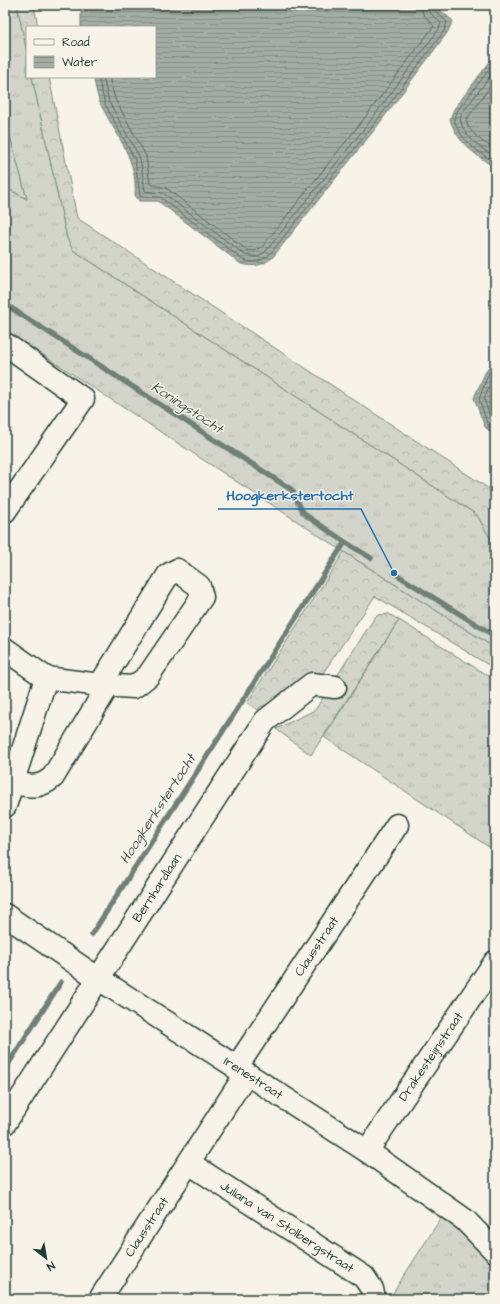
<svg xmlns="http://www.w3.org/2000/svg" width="500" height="1304" font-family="'Architects Daughter',sans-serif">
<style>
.grass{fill:url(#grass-tufts);stroke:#79897f}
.forest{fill:url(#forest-crowns);stroke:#79897f}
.water{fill:url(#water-rules);stroke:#6f8077}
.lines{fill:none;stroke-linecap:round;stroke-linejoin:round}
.shore{stroke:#546a60;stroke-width:1}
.stream{stroke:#6f8077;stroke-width:5.5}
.minor-casing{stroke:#1f3d34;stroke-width:25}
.minor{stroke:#f7f3e8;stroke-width:22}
.labels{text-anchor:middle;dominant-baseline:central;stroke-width:3;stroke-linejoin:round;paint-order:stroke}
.street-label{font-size:13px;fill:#1f3d34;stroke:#f7f3e8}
.water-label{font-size:14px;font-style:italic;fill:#405950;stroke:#f7f3e8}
.leader{fill:none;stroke:#1f6fb2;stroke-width:1.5}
.callout-dot{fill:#1f6fb2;stroke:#f7f3e8;stroke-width:1.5}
.callout-label{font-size:14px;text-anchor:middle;font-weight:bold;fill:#1f6fb2;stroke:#f7f3e8;stroke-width:3;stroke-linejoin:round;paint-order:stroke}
</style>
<defs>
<pattern id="grass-tufts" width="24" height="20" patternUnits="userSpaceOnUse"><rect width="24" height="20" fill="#d3d5ca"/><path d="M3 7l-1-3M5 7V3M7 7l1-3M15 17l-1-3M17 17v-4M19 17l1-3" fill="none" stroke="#b5b8ae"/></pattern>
<pattern id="forest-crowns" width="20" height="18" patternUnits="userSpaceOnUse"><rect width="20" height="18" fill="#d3d5ca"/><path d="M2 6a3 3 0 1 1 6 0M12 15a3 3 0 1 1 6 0" fill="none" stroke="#b5b8ae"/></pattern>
<pattern id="water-rules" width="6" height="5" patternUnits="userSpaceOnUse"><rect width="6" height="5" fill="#a4ada3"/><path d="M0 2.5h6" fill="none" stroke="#858e86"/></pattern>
</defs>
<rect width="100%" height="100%" fill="#f7f3e8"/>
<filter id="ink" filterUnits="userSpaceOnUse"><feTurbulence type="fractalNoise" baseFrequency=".025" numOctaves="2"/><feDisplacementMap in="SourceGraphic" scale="8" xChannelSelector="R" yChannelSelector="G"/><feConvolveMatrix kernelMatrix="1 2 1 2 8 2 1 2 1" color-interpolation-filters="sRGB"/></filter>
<g filter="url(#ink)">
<!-- grass -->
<g class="grass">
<polygon points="5,5 17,5 27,52 27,77 32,77 67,238 73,250 477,515 495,547 495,648 344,552 5,330 5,187 27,199 5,118"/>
<polygon points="399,620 495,680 495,851 324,737"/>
<polygon points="443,1215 470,1234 495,1263 495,1299 389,1299"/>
</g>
<!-- forest -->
<g class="forest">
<polygon points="17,5 34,5 38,27 27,27 27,52"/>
<polygon points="32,77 49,77 77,218 491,490 495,498 495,547 477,515 73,250 67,238"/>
<polygon points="5,118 27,199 5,187"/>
<polygon points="344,552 495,648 495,669 375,596 321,676 301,698 260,707 258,710 247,703"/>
<polygon points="389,614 399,620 311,755 276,729 315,710 375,617 379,615"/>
</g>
<!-- water -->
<g class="water">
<path d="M 81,5 L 434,5 L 453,21 L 447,33 L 375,129 L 272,258 C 261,266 255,267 241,264 L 158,201 L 139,201 L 135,195 C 138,161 117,136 102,107 C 97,98 96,87 93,77 L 155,77 L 155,27 L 81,27 Z"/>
<path d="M 495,55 L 495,168 C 475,154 457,143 450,119 L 454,109 Z"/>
<polygon points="495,359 495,437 485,427 474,398 485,373"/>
</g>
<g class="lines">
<!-- shore -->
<g class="shore">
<path d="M 495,62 L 458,110 L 454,119 C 460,141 478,151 495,163"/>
<path d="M 495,70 L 462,113 L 460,119 C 464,138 480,147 495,157"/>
<path d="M 98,77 L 105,104 L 135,160 L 140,196 L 160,197 L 243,260 C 254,263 260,262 269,255 L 372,127 L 444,31 L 447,22 L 433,9 L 432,5"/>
<polyline points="103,77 109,102 140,158 145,191 163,193 245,255 258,257 266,251 368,124 439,29 441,23 429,12 427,5"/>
<polyline points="109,77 115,99 146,156 150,184 166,188 247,250 255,251 262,247 363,120 434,26 423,14 421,5"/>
<path d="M 495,80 L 466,120 C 469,134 484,142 495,150"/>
<polyline points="495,365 488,375 479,399 488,425 495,431"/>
<polyline points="495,374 484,399 492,422 495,425"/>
</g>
<!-- stream -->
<g class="stream">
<polyline points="5,304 292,490 302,511 307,516 345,542"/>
<polyline points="394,573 495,636"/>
<polyline points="92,934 345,542 371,558"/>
<polyline points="5,1069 61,982"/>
</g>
<defs>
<g id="minor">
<polyline points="5,344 83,399 5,511"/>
<polyline points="5,649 46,678 100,685 168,575 177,570 199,586 202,597 148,676 134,687 100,685"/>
<path d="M 13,783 C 30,786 39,789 53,777 L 108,686"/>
<polyline points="5,806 46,678"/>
<path id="s1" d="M 5,915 L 99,979 L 367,1151 L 465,1220 L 495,1251"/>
<path id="s2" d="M 236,1068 L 397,825"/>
<path id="s3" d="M 5,1123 L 265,721 L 312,684 L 335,687"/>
<path id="s4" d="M 367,1151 L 495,962"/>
<path id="s5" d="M 189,1163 L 364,1277 L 372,1289 L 374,1299"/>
<path id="s6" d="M 100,1299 L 246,1074"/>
</g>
</defs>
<!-- minor casing -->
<use href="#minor" class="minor-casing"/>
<!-- minor -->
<use href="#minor" class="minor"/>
</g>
</g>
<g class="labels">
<!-- street labels -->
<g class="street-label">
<text stroke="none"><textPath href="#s3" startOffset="280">Bernhardlaan</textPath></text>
<text stroke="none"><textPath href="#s2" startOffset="146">Clausstraat</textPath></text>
<text stroke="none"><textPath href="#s4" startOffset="114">Drakesteijnstraat</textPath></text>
<text stroke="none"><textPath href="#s1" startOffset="297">Irenestraat</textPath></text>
<text stroke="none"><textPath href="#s6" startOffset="86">Clausstraat</textPath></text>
<text stroke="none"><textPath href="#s5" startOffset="117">Juliana van Stolbergstraat</textPath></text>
</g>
<!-- water labels -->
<g class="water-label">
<text transform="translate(187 408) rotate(33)">Koningstocht</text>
<text transform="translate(158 809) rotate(-57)">Hoogkerkstertocht</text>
</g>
</g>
<!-- callouts -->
<path class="leader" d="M394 573L361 509H218"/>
<circle class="callout-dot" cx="394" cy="573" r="4"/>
<g class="callout-label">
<text x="290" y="500">Hoogkerkstertocht</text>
</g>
<!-- margin -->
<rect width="500" height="1304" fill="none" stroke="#f7f3e8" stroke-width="20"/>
<rect x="10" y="10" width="480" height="1284" fill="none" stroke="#1f3d34" stroke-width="1.5" filter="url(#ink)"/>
<!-- legend -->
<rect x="26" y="26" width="130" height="52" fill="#f7f3e8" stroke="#a1aaa0"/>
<rect x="34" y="39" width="20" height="6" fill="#f7f3e8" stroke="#a1aaa0"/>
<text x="62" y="46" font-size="12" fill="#1f3d34">Road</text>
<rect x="34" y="56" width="20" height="12" fill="url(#water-rules)" stroke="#a1aaa0"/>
<text x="62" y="66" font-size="12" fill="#1f3d34">Water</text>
<!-- north arrow -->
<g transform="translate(46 1258) rotate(149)" stroke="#f7f3e8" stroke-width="3" paint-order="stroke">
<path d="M0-3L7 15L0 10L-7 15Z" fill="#1f3d34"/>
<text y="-6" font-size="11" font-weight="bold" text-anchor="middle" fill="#1f3d34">N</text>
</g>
</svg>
